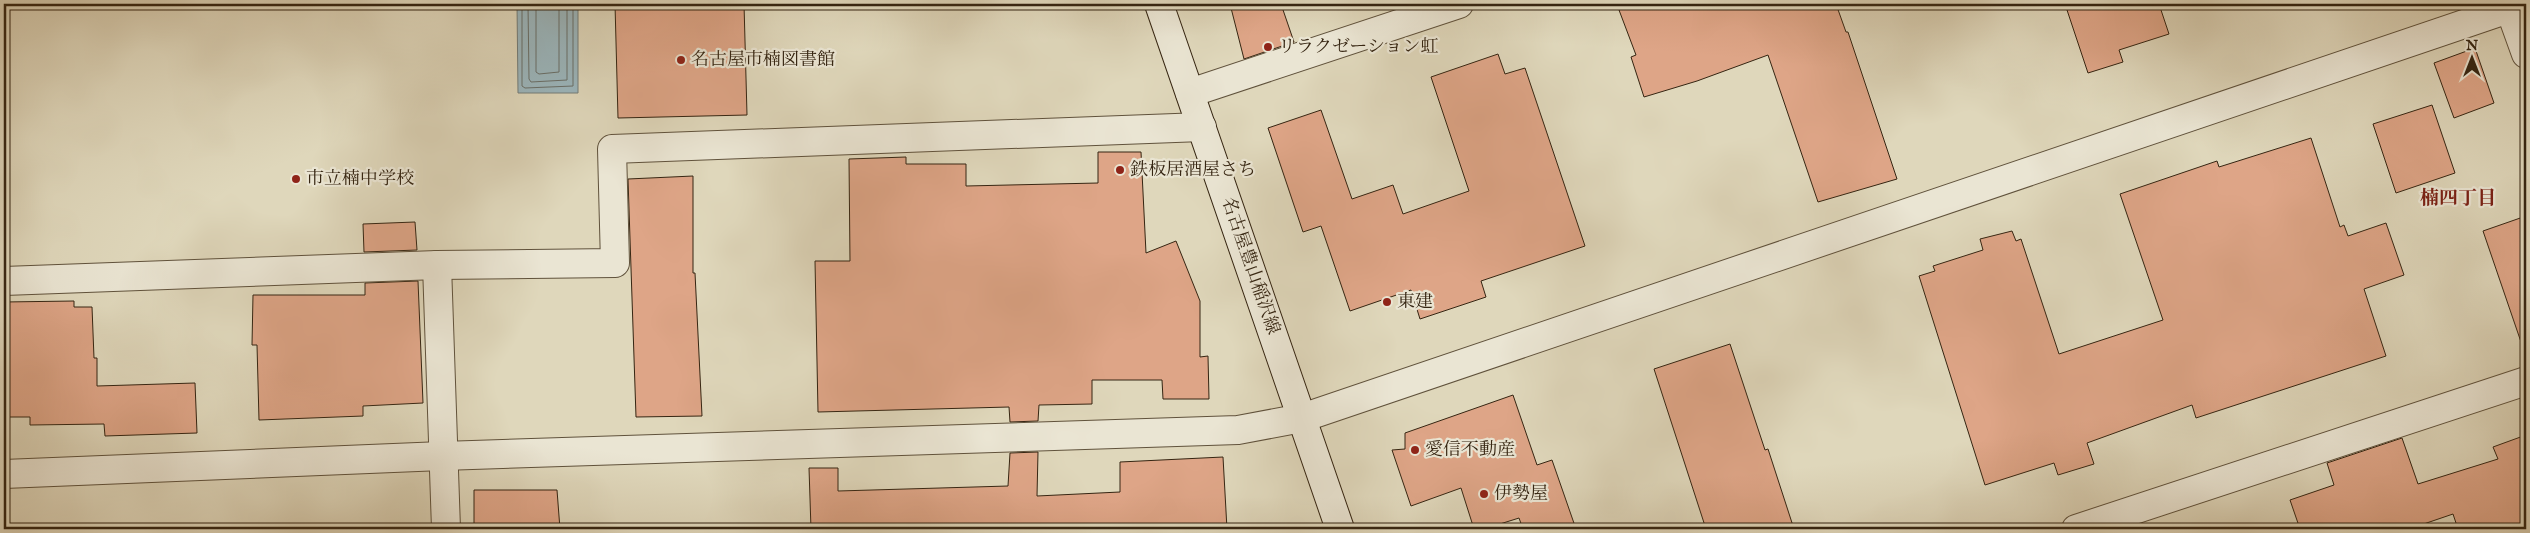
<svg xmlns="http://www.w3.org/2000/svg" width="2530" height="533" font-family="'IM FELL English','Noto Serif JP',serif">
<style>
.water{fill:#9bb6bd;stroke:#727c79}
.lines{fill:none;stroke-linecap:round;stroke-linejoin:round}
.shore{stroke:#686e68;stroke-width:1}
.building{fill:#dea587;stroke:#352512}
.minor-casing{stroke:#60523c;stroke-width:30}
.tertiary-casing{stroke:#60523c;stroke-width:30}
.secondary-casing{stroke:#352512;stroke-width:30}
.minor{stroke:#eae5d3;stroke-width:28}
.tertiary{stroke:#eae5d3;stroke-width:28}
.secondary{stroke:#eae5d3;stroke-width:28}
.poi-dot{fill:#8f2418;stroke:#eae5d3;stroke-width:2}
.labels{text-anchor:middle;dominant-baseline:central;stroke-width:4.5;stroke-linejoin:round;paint-order:stroke}
.poi-label{font-size:18px;fill:#352512;stroke:#eae5d3;text-anchor:start}
.street-label{font-size:18px;fill:#352512;stroke:#eae5d3}
.neighbourhood-label{font-size:19px;font-weight:bold;fill:#7a1f14;stroke:#eae5d3}
</style>
<rect width="100%" height="100%" fill="#dfd7bb"/>
<filter id="stains"><feTurbulence type="fractalNoise" baseFrequency=".004" numOctaves="4"/><feColorMatrix values="0 0 0 0 .2 0 0 0 0 .09 0 0 0 0 .02 0 0 0 .5 -.17"/></filter>
<radialGradient id="worn" r=".72"><stop offset=".6" stop-color="#630" stop-opacity="0"/><stop offset="1" stop-color="#630" stop-opacity=".3"/></radialGradient>
<!-- water -->
<polygon class="water" points="517,4 578,4 578,93 518,93"/>
<g class="lines">
<!-- shore -->
<g class="shore">
<polyline points="522,4 522,86 525,88 573,86 573,4"/>
<polyline points="528,4 529,79 531,82 567,80 567,4"/>
<polyline points="536,4 536,72 539,74 559,72 559,4"/>
</g>
</g>
<!-- building -->
<g class="building">
<polygon points="615,4 744,4 747,115 618,118"/>
<polygon points="1230,4 1281,4 1294,42 1244,59"/>
<polygon points="1635,4 1836,4 1846,32 1848,32 1897,179 1818,202 1768,55 1697,81 1644,97 1631,57 1636,55 1619,10"/>
<polygon points="2065,4 2159,4 2169,34 2119,50 2123,62 2088,73"/>
<polygon points="2475,48 2494,103 2454,118 2434,63"/>
<polygon points="1498,54 1505,74 1525,68 1585,246 1481,281 1486,297 1420,319 1411,290 1350,311 1321,226 1303,232 1268,128 1321,110 1352,199 1393,185 1403,214 1469,191 1431,77"/>
<polygon points="2432,105 2455,173 2396,193 2373,124"/>
<polygon points="2311,138 2340,227 2344,225 2348,236 2386,223 2404,275 2364,289 2386,356 2196,418 2192,405 2087,443 2094,464 2058,475 2054,463 1985,485 1919,276 1935,271 1933,266 1983,250 1980,239 2012,231 2016,241 2021,239 2059,354 2163,320 2120,194 2217,161 2219,167"/>
<polygon points="1098,152 1141,152 1146,253 1176,241 1200,301 1200,357 1208,356 1209,399 1163,399 1162,380 1092,380 1092,404 1039,405 1038,421 1010,422 1009,407 818,412 815,261 850,261 849,159 906,157 906,164 966,164 966,186 1098,183"/>
<polygon points="693,176 693,273 695,273 702,416 636,417 628,179"/>
<polygon points="2526,216 2526,342 2521,342 2483,231"/>
<polygon points="415,222 417,250 364,252 363,224"/>
<polygon points="418,281 423,403 363,406 363,416 259,420 257,345 252,345 253,295 365,295 365,283"/>
<polygon points="74,301 74,307 92,307 94,358 97,358 97,386 195,383 197,433 105,436 104,424 30,425 30,417 4,417 4,302"/>
<polygon points="1730,344 1765,450 1768,449 1794,529 1706,529 1654,369"/>
<polygon points="1513,395 1537,465 1552,460 1576,529 1523,529 1519,518 1484,529 1474,529 1461,488 1411,506 1392,450 1405,449 1405,433"/>
<polygon points="2526,435 2526,529 2458,529 2453,514 2409,529 2300,529 2290,500 2334,485 2327,463 2402,438 2418,484 2498,459 2493,447"/>
<polygon points="1038,452 1037,496 1120,492 1120,462 1223,457 1227,529 811,529 809,468 838,468 838,491 1008,486 1010,453"/>
<polygon points="474,490 557,490 560,529 474,529"/>
</g>
<g class="lines">
<defs>
<g id="minor">
<polyline points="1190,93 1459,4"/>
<polyline points="437,265 446,529"/>
<polyline points="4,281 437,265 615,263 612,149 1202,127"/>
<polyline points="4,474 442,456 1238,430 1302,418 2523,4"/>
<polyline points="2076,529 2526,381"/>
</g>
<polyline id="tertiary" points="2508,4 2526,54"/>
<polyline id="secondary" points="1159,4 1340,529"/>
</defs>
<!-- minor casing -->
<use href="#minor" class="minor-casing"/>
<!-- tertiary casing -->
<use href="#tertiary" class="tertiary-casing"/>
<!-- secondary casing -->
<use href="#secondary" class="secondary-casing"/>
<!-- minor -->
<use href="#minor" class="minor"/>
<!-- tertiary -->
<use href="#tertiary" class="tertiary"/>
<!-- secondary -->
<use href="#secondary" class="secondary"/>
</g>
<!-- markers -->
<g class="poi-dot">
<circle cx="1268" cy="47" r="5"/>
<circle cx="681" cy="60" r="5"/>
<circle cx="1120" cy="170" r="5"/>
<circle cx="296" cy="179" r="5"/>
<circle cx="1387" cy="302" r="5"/>
<circle cx="1415" cy="450" r="5"/>
<circle cx="1484" cy="494" r="5"/>
</g>
<g class="labels">
<!-- poi labels -->
<g class="poi-label">
<text x="1278" y="47">リラクゼーション虹</text>
<text x="691" y="60">名古屋市楠図書館</text>
<text x="1130" y="170">鉄板居酒屋さち</text>
<text x="306" y="179">市立楠中学校</text>
<text x="1397" y="302">東建</text>
<text x="1425" y="450">愛信不動産</text>
<text x="1494" y="494">伊勢屋</text>
</g>
<!-- street labels -->
<g class="street-label">
<text transform="translate(1250 266) rotate(71)">名古屋豊山稲沢線</text>
</g>
<!-- neighbourhood labels -->
<g class="neighbourhood-label">
<text x="2458" y="199">楠四丁目</text>
</g>
</g>
<!-- margin -->
<rect width="2530" height="533" fill="none" stroke="#dfd7bb" stroke-width="20"/>
<rect x="5" y="5" width="2520" height="523" fill="none" stroke="#352512" stroke-width="2.5"/>
<rect x="10" y="10" width="2510" height="513" fill="none" stroke="#352512"/>
<!-- north arrow -->
<g transform="translate(2472 58)" stroke="#eae5d3" stroke-width="4" paint-order="stroke">
<path d="M0-4L9 19L0 12L-9 19Z" fill="#352512"/>
<text y="-8" font-size="14" font-weight="bold" text-anchor="middle" fill="#352512">N</text>
</g>
<rect width="100%" height="100%" filter="url(#stains)"/>
<rect width="100%" height="100%" fill="url(#worn)"/>
</svg>
